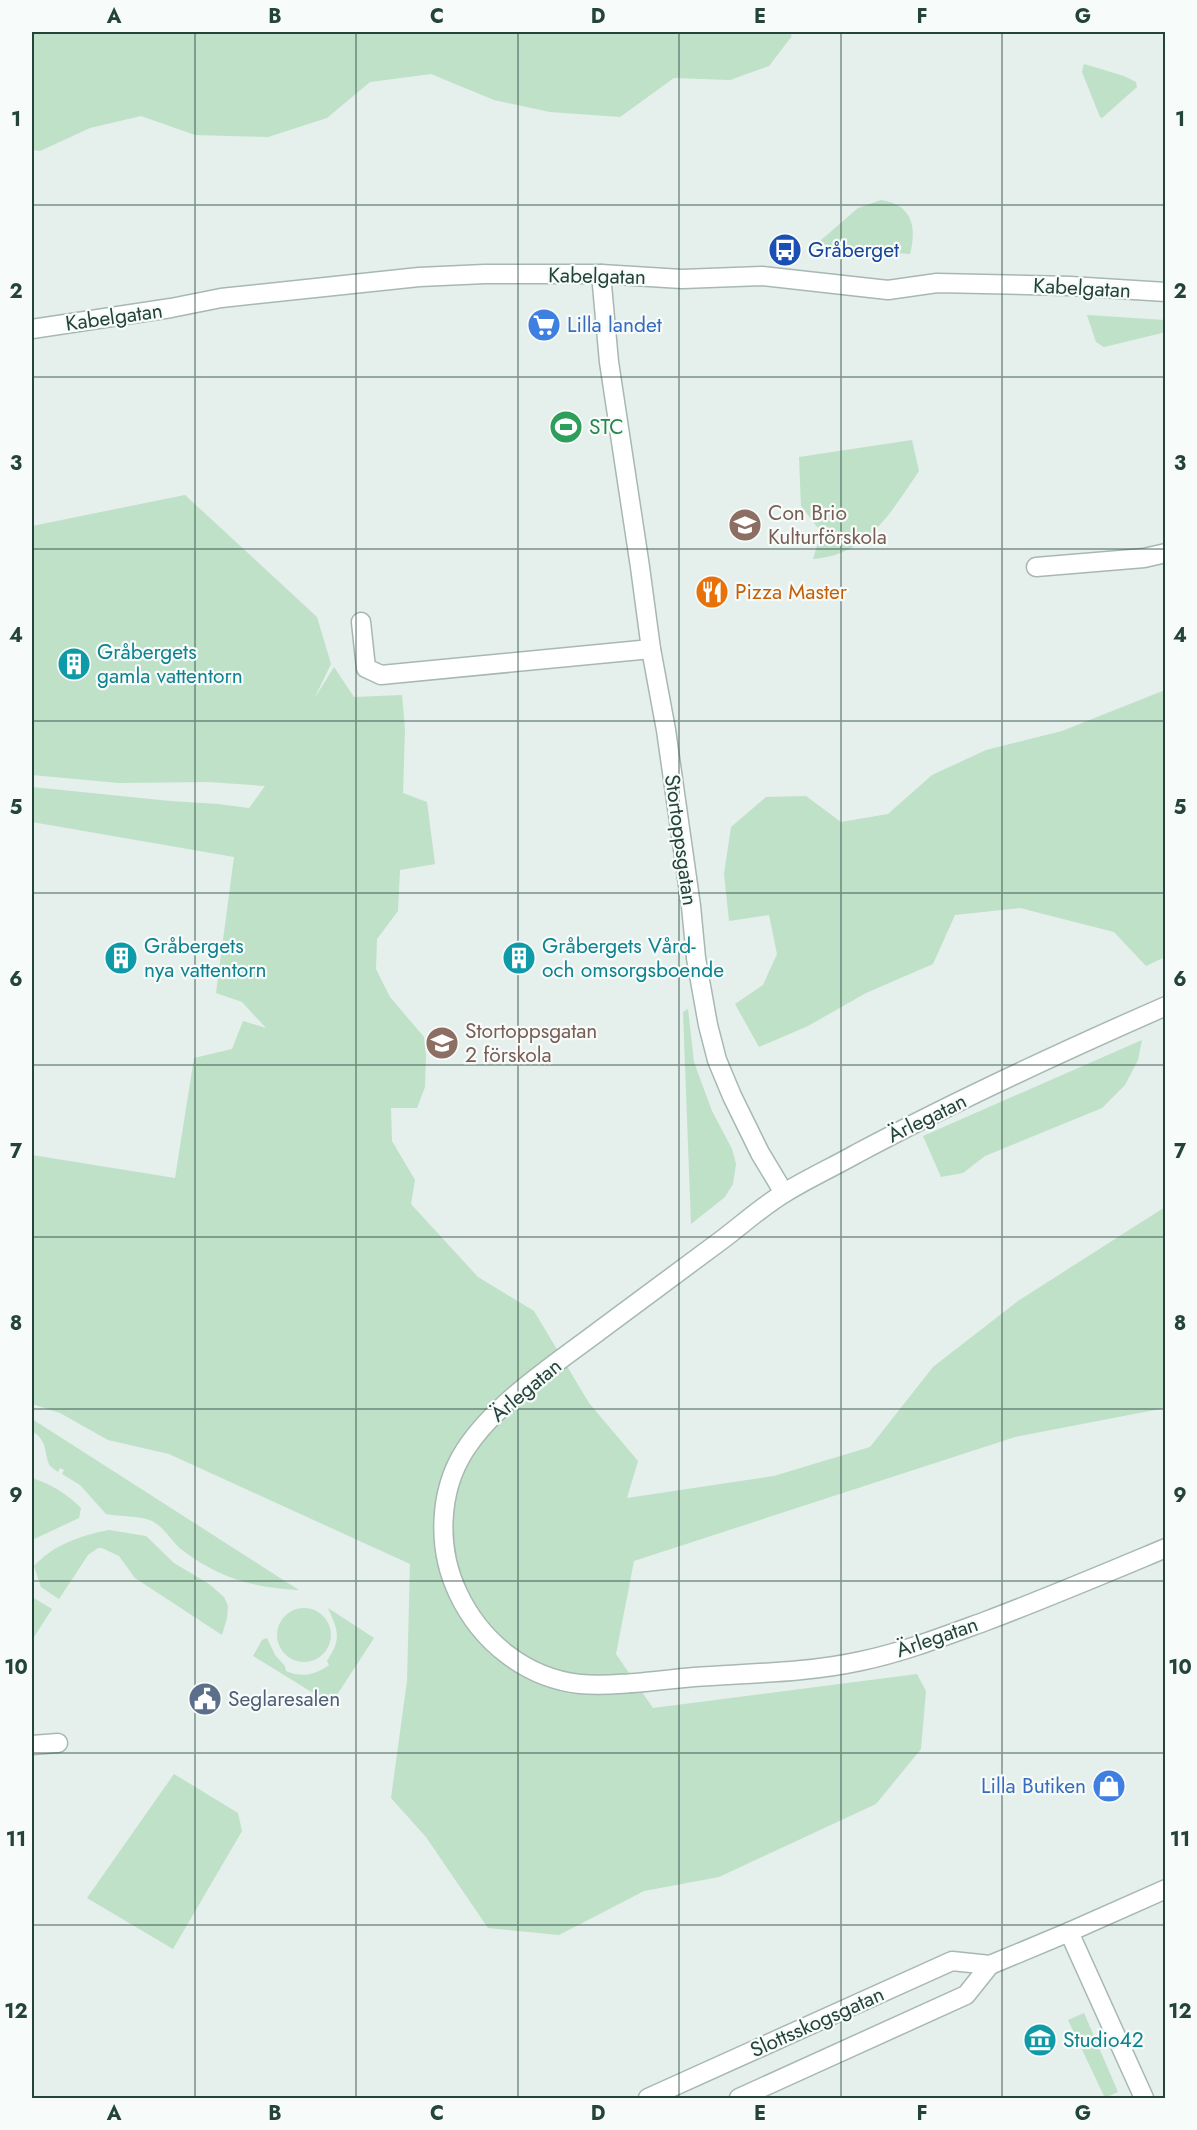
<svg xmlns="http://www.w3.org/2000/svg" width="1197" height="2130" font-family="Jost,sans-serif">
<style>
.green{fill:#bee1c8}
.lines{fill:none;stroke-linecap:round;stroke-linejoin:round}
.minor-casing{stroke:#a7b8b3;stroke-width:21}
.tertiary-casing{stroke:#a7b8b3;stroke-width:21}
.minor{stroke:#fff;stroke-width:18}
.tertiary{stroke:#fff;stroke-width:18}
.grid{fill:none;stroke:#23433b;stroke-width:1.5;stroke-opacity:0.55}
.labels{text-anchor:middle;dominant-baseline:central;stroke-width:4.5;stroke-linejoin:round;paint-order:stroke}
.transit-label{font-size:21px;fill:#164399;stroke:#f7fbf9;text-anchor:start}
.street-label{font-size:21px;fill:#23433b;stroke:#f7fbf9}
.shop-label{font-size:21px;fill:#366cbe;stroke:#f7fbf9;text-anchor:start}
.leisure-label{font-size:21px;fill:#27864d;stroke:#f7fbf9;text-anchor:start}
.education-label{font-size:21px;fill:#785e54;stroke:#f7fbf9;text-anchor:start}
.food-label{font-size:21px;fill:#c56008;stroke:#f7fbf9;text-anchor:start}
.culture-label{font-size:21px;fill:#0d838f;stroke:#f7fbf9;text-anchor:start}
.service-label{font-size:21px;fill:#4e5e75;stroke:#f7fbf9;text-anchor:start}
.neatline{fill:none;stroke:#23433b;stroke-width:2}
.grid-label{font-size:20px;text-anchor:middle;font-weight:bold;fill:#23433b}
</style>
<rect width="100%" height="100%" fill="#e5efeb"/>
<!-- green -->
<g class="green">
<polygon points="32,32 789,32 792,36 769,66 730,80 674,78 620,117 550,112 494,100 431,74 370,82 327,118 268,137 195,135 141,116 90,128 40,151 32,150"/>
<polygon points="1084,64 1124,76 1136,82 1137,87 1102,118 1100,117 1082,72"/>
<path d="M 881,200 C 912,205 917,226 910,254 L 812,248 L 858,208 Z"/>
<polygon points="1087,315 1165,320 1165,328 1162,333 1104,347 1096,342"/>
<path d="M 912,440 L 919,471 C 891,512 868,555 813,559 L 821,532 L 801,506 L 799,457 Z"/>
<polygon points="185,495 317,617 331,664 314,699 334,667 354,697 402,695 405,729 403,793 427,802 435,864 400,870 398,911 377,939 376,969 390,997 424,1037 426,1055 425,1087 417,1108 391,1108 392,1141 415,1180 411,1204 478,1277 534,1311 589,1403 638,1461 627,1498 774,1476 870,1447 933,1367 1018,1301 1165,1207 1165,1408 1015,1437 634,1561 616,1654 653,1708 917,1674 926,1691 921,1749 876,1804 719,1877 644,1891 559,1935 488,1928 426,1837 391,1798 407,1681 410,1564 169,1454 108,1440 60,1413 32,1404 32,1155 175,1178 194,1058 232,1049 243,1021 266,1028 242,1002 216,993 234,857 32,822 32,787 170,801 218,804 249,808 265,786 208,782 119,783 32,775 32,526"/>
<polygon points="1165,690 1165,957 1146,966 1114,932 1020,908 955,915 933,964 866,993 808,1026 759,1047 735,1004 763,985 777,954 769,915 729,921 724,874 731,827 766,797 806,796 841,822 888,814 932,775 986,750 1062,731"/>
<polygon points="688,1009 694,1062 712,1111 732,1149 736,1164 733,1184 725,1197 691,1224 683,1012"/>
<polygon points="1142,1040 1138,1060 1125,1085 1102,1108 985,1156 963,1173 941,1177 923,1136"/>
<path d="M 32,1419 L 299,1590 C 254,1588 219,1578 182,1550 C 172,1542 164,1527 152,1521 C 138,1515 121,1517 106,1514 L 80,1485 L 62,1474 L 64,1470 L 60,1468 L 58,1472 L 50,1466 C 43,1452 49,1442 32,1431 Z"/>
<path d="M 32,1478 C 51,1484 67,1494 81,1508 L 79,1518 L 32,1540 Z"/>
<path d="M 109,1530 L 146,1536 L 174,1563 L 209,1584 L 224,1597 L 228,1606 L 227,1618 L 222,1635 L 135,1578 L 119,1556 L 102,1548 L 98,1548 L 88,1555 L 59,1599 L 41,1587 L 34,1566 C 53,1545 82,1535 109,1530 Z"/>
<polygon points="32,1597 52,1609 32,1640"/>
<path d="M 328,1608 L 374,1638 L 331,1704 L 253,1656 L 262,1640 L 267,1638 L 275,1655 L 285,1666 L 286,1671 C 302,1678 315,1675 329,1665 L 327,1661 C 342,1638 338,1631 328,1608 Z"/>
<circle cx="304" cy="1635" r="27"/>
<polygon points="174,1774 238,1813 242,1831 173,1949 87,1898"/>
<polygon points="1084,2013 1118,2092 1105,2098 1068,2020"/>
</g>
<g class="lines">
<defs>
<g id="minor">
<polyline points="601,274 609,362 640,567 651,649 666,730 691,906 696,958 708,1025 717,1060 732,1096 760,1153 784,1193"/>
<polyline points="32,329 171,308 221,298 419,277 485,274 601,274 682,279 762,276 888,290 937,283 1070,286 1166,292"/>
<polyline points="1036,567 1144,558 1166,553"/>
<polyline points="361,622 366,668 381,675 651,649"/>
<path d="M 1166,1006 C 1061,1052 957,1100 856,1154 C 833,1167 809,1178 786,1192 C 764,1205 744,1223 723,1239 C 683,1269 643,1298 603,1328 C 557,1363 497,1401 465,1450 C 438,1492 437,1549 458,1593 C 481,1642 526,1678 580,1684 C 613,1687 660,1680 694,1677 C 749,1673 807,1673 861,1661 C 904,1652 945,1636 986,1621 C 1047,1598 1106,1573 1166,1548"/>
<polyline points="32,1745 58,1743"/>
<polyline points="1069,1932 1144,2098"/>
</g>
<g id="tertiary">
<polyline points="648,2098 952,1961 990,1965 1069,1932 1166,1889"/>
<polyline points="739,2098 966,1995 990,1965"/>
</g>
</defs>
<!-- minor casing -->
<use href="#minor" class="minor-casing"/>
<!-- tertiary casing -->
<use href="#tertiary" class="tertiary-casing"/>
<!-- minor -->
<use href="#minor" class="minor"/>
<!-- tertiary -->
<use href="#tertiary" class="tertiary"/>
</g>
<!-- grid -->
<path class="grid" d="M 195,32 L 195,2098M 356,32 L 356,2098M 518,32 L 518,2098M 679,32 L 679,2098M 841,32 L 841,2098M 1002,32 L 1002,2098M 32,205 L 1166,205M 32,377 L 1166,377M 32,549 L 1166,549M 32,721 L 1166,721M 32,893 L 1166,893M 32,1065 L 1166,1065M 32,1237 L 1166,1237M 32,1409 L 1166,1409M 32,1581 L 1166,1581M 32,1753 L 1166,1753M 32,1925 L 1166,1925"/>
<!-- icons -->
<defs>
<symbol id="bus-disc" viewBox="-11 -11 22 22"><circle r="9.5" fill="#1a4fb4" stroke="#f7fbf9"/><path d="M-5-6H5V4H4V6H2V4H-2V6H-4V4H-5ZM-3.5-4V0h7V-4ZM-3.5 1.2v1.5H-2V1.2ZM2 1.2v1.5H3.5V1.2Z" fill="#fff"/></symbol>
<symbol id="supermarket-disc" viewBox="-11 -11 22 22"><circle r="9.5" fill="#3f7fe0" stroke="#f7fbf9"/><path d="M-6-5.5h2.5l.6 2H6L4.5 2H-2.5L-4.4-4H-6ZM-1.5 3.2a1.3 1.3 0 1 0 .1 0ZM3 3.2a1.3 1.3 0 1 0 .1 0Z" fill="#fff"/></symbol>
<symbol id="stadium-disc" viewBox="-11 -11 22 22"><circle r="9.5" fill="#2e9e5b" stroke="#f7fbf9"/><path d="M0-5a6.5 5 0 1 0 0 10a6.5 5 0 1 0 0-10ZM-3.5-1.8h7v3.6h-7Z" fill="#fff"/></symbol>
<symbol id="school-disc" viewBox="-11 -11 22 22"><circle r="9.5" fill="#8d6e63" stroke="#f7fbf9"/><path d="M0-5L7-2L0 1L-7-2ZM-4 1L0 2.5L4 1V4Q0 6-4 4Z" fill="#fff"/></symbol>
<symbol id="restaurant-disc" viewBox="-11 -11 22 22"><circle r="9.5" fill="#e8710a" stroke="#f7fbf9"/><path d="M-5-6h1v4h1v-4h1v4h1v-4h1v5L-1.5 .5V6h-2V.5L-5-1ZM5-6V6H3V1.5H1.5Q1.5-4 5-6Z" fill="#fff"/></symbol>
<symbol id="building-disc" viewBox="-11 -11 22 22"><circle r="9.5" fill="#0f9aa8" stroke="#f7fbf9"/><path d="M-4-6H4V6H1V3H-1V6H-4ZM-2.5-4.3h1.7v1.8h-1.7ZM.8-4.3h1.7v1.8H.8ZM-2.5-1h1.7V.8h-1.7ZM.8-1h1.7V.8H.8Z" fill="#fff"/></symbol>
<symbol id="civic-disc" viewBox="-11 -11 22 22"><circle r="9.5" fill="#5c6f8a" stroke="#f7fbf9"/><path d="M-.6-6.5H3V-4.5H.6V-3L4-1V1h2V6H-6V1h2V-1L-.6-3ZM-1.2 2.5V6h2.4V2.5Z" fill="#fff"/></symbol>
<symbol id="shop-disc" viewBox="-11 -11 22 22"><circle r="9.5" fill="#3f7fe0" stroke="#f7fbf9"/><path d="M-5-2.5h2.3a2.7 3.5 0 0 1 5.4 0H5L5.5 6h-11ZM-1.5-2.5h3a1.5 2.3 0 0 0-3 0Z" fill="#fff"/></symbol>
<symbol id="museum-disc" viewBox="-11 -11 22 22"><circle r="9.5" fill="#0f9aa8" stroke="#f7fbf9"/><path d="M0-6L6-3V-2H-6V-3ZM-5-1h2V3h-2ZM-1-1h2V3h-2ZM3-1h2V3H3ZM-6 4H6V6H-6Z" fill="#fff"/></symbol>
</defs>
<g fill-rule="evenodd">
<use href="#bus-disc" x="766" y="231" width="38" height="38"/>
<use href="#supermarket-disc" x="525" y="306" width="38" height="38"/>
<use href="#stadium-disc" x="547" y="408" width="38" height="38"/>
<use href="#school-disc" x="726" y="506" width="38" height="38"/>
<use href="#restaurant-disc" x="693" y="573" width="38" height="38"/>
<use href="#building-disc" x="55" y="645" width="38" height="38"/>
<use href="#building-disc" x="102" y="939" width="38" height="38"/>
<use href="#building-disc" x="500" y="939" width="38" height="38"/>
<use href="#school-disc" x="423" y="1024" width="38" height="38"/>
<use href="#civic-disc" x="186" y="1680" width="38" height="38"/>
<use href="#shop-disc" x="1090" y="1767" width="38" height="38"/>
<use href="#museum-disc" x="1021" y="2021" width="38" height="38"/>
</g>
<g class="labels">
<!-- transit labels -->
<g class="transit-label">
<text x="808" y="250">Gråberget</text>
</g>
<!-- street labels -->
<g class="street-label">
<text transform="translate(597 276) rotate(1)">Kabelgatan</text>
<text transform="translate(1082 288) rotate(3)">Kabelgatan</text>
<text transform="translate(114 317) rotate(-8)">Kabelgatan</text>
<text transform="translate(681 840) rotate(82)">Stortoppsgatan</text>
<text transform="translate(927 1118) rotate(-26)">Ärlegatan</text>
<text transform="translate(526 1390) rotate(-40)">Ärlegatan</text>
<text transform="translate(937 1637) rotate(-19)">Ärlegatan</text>
<text transform="translate(817 2022) rotate(-24)">Slottsskogsgatan</text>
</g>
<!-- shop labels -->
<g class="shop-label">
<text x="567" y="325">Lilla landet</text>
<text x="1086" y="1786" text-anchor="end">Lilla Butiken</text>
</g>
<!-- leisure labels -->
<g class="leisure-label">
<text x="589" y="427">STC</text>
</g>
<!-- education labels -->
<g class="education-label">
<text x="768" y="513">Con Brio<tspan x="768" dy="24">Kulturförskola</tspan></text>
<text x="465" y="1031">Stortoppsgatan<tspan x="465" dy="24">2 förskola</tspan></text>
</g>
<!-- food labels -->
<g class="food-label">
<text x="735" y="592">Pizza Master</text>
</g>
<!-- culture labels -->
<g class="culture-label">
<text x="97" y="652">Gråbergets<tspan x="97" dy="24">gamla vattentorn</tspan></text>
<text x="144" y="946">Gråbergets<tspan x="144" dy="24">nya vattentorn</tspan></text>
<text x="542" y="946">Gråbergets Vård-<tspan x="542" dy="24">och omsorgsboende</tspan></text>
<text x="1063" y="2040">Studio42</text>
</g>
<!-- service labels -->
<g class="service-label">
<text x="228" y="1699">Seglaresalen</text>
</g>
</g>
<!-- border -->
<rect width="1197" height="2130" fill="none" stroke="#f7fbf9" stroke-width="66"/>
<rect x="33" y="33" width="1131" height="2064" class="neatline"/>
<g class="grid-label">
<text x="114" y="23">A</text>
<text x="275" y="23">B</text>
<text x="437" y="23">C</text>
<text x="598" y="23">D</text>
<text x="760" y="23">E</text>
<text x="922" y="23">F</text>
<text x="1083" y="23">G</text>
<text x="16" y="126">1</text>
<text x="1180" y="126">1</text>
<text x="16" y="298">2</text>
<text x="1180" y="298">2</text>
<text x="16" y="470">3</text>
<text x="1180" y="470">3</text>
<text x="16" y="642">4</text>
<text x="1180" y="642">4</text>
<text x="16" y="814">5</text>
<text x="1180" y="814">5</text>
<text x="16" y="986">6</text>
<text x="1180" y="986">6</text>
<text x="16" y="1158">7</text>
<text x="1180" y="1158">7</text>
<text x="16" y="1330">8</text>
<text x="1180" y="1330">8</text>
<text x="16" y="1502">9</text>
<text x="1180" y="1502">9</text>
<text x="16" y="1674">10</text>
<text x="1180" y="1674">10</text>
<text x="16" y="1846">11</text>
<text x="1180" y="1846">11</text>
<text x="16" y="2018">12</text>
<text x="1180" y="2018">12</text>
<text x="114" y="2120">A</text>
<text x="275" y="2120">B</text>
<text x="437" y="2120">C</text>
<text x="598" y="2120">D</text>
<text x="760" y="2120">E</text>
<text x="922" y="2120">F</text>
<text x="1083" y="2120">G</text>
</g>
</svg>
